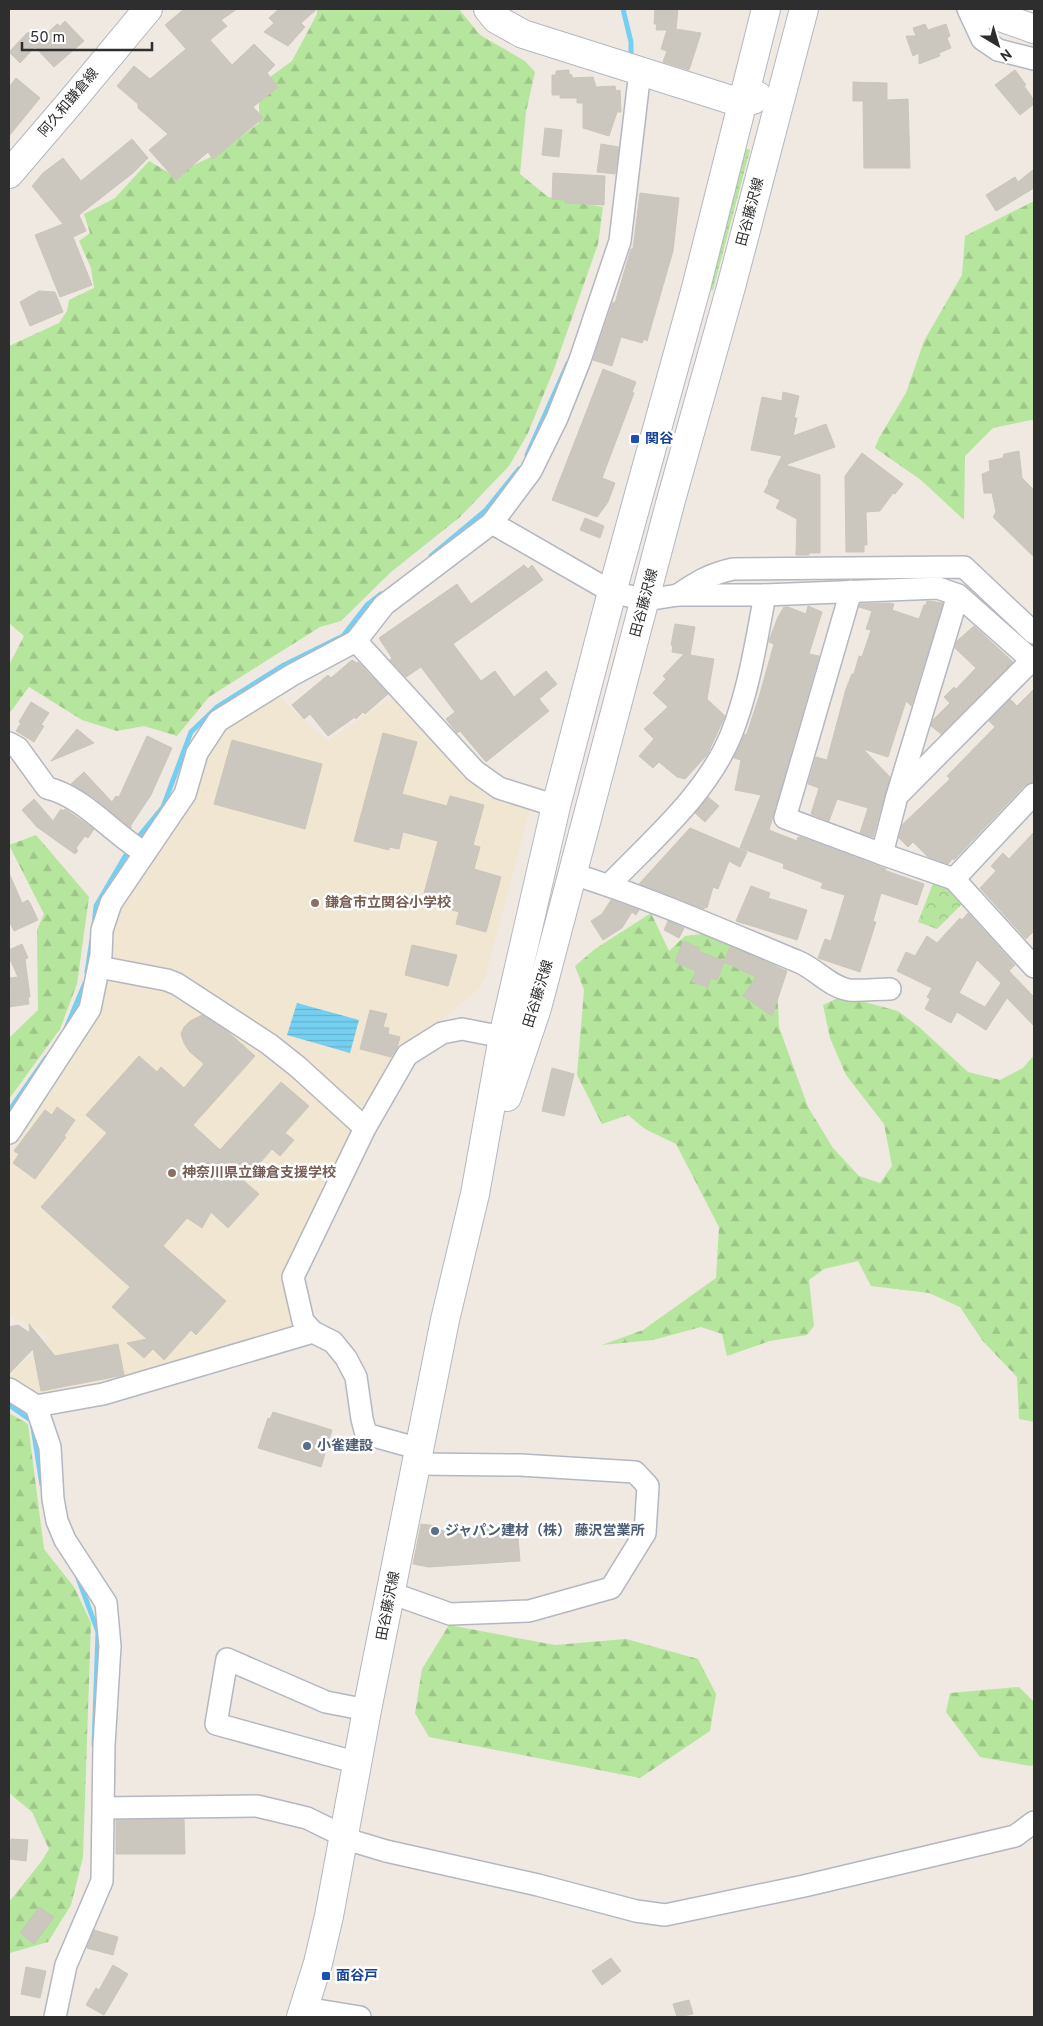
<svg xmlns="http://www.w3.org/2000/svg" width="1043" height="2026" font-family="Overpass,'Noto Sans JP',sans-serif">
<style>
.education{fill:#f0e6d1}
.grass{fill:url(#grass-dots)}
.forest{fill:url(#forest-firs)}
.park{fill:url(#park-crowns)}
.water{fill:url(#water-rules)}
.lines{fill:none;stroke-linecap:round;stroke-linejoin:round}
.stream{stroke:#75cff0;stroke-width:5}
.building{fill:#cbc7bf;stroke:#cbc5ba;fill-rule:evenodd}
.street-casing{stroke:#b4b7c1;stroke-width:24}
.secondary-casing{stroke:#b4b7c1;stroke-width:30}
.street{stroke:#fff;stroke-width:21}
.secondary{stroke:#fff;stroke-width:28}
.transit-dot{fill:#1a4fb4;stroke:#fff;stroke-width:2}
.education-dot{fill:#8d6e63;stroke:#fff;stroke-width:2}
.service-dot{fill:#5c6f8a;stroke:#fff;stroke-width:2}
.labels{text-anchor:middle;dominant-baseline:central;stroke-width:5;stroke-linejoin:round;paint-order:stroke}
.street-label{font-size:14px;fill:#2e2e2e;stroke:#fff}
.transit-label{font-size:14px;font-weight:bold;fill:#164399;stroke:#fff;text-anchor:start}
.education-label{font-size:14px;font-weight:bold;fill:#785e54;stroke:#fff;text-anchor:start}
.service-label{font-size:14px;font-weight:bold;fill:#4e5e75;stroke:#fff;text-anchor:start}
</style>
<defs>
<pattern id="grass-dots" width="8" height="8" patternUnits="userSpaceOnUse" patternTransform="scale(1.25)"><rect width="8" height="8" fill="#b6e59e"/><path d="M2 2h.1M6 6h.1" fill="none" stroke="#9dc588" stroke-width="1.8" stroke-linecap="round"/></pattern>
<pattern id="forest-firs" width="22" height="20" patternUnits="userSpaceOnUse" patternTransform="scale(1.25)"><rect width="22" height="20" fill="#b6e59e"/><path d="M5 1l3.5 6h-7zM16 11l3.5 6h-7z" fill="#9dc588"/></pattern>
<pattern id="park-crowns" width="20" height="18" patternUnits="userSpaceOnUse" patternTransform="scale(1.25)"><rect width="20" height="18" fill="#b6e59e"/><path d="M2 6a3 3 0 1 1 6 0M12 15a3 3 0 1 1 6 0" fill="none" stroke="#9dc588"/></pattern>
<pattern id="water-rules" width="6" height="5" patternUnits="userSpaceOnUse" patternTransform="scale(1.25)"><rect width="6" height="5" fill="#75cff0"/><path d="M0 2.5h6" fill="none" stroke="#66b2ce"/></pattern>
</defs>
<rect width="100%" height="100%" fill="#efe9e1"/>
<!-- education -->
<g class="education">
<polygon points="395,695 470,779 494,797 530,809 486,974 480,987 400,1056 364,1114 279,1040 111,961 113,933 122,909 139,876 181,821 195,797 211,745 220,733 279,697 328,741"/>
<polygon points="107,976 171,988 201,1006 305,1084 349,1127 353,1140 294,1258 295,1323 293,1331 126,1378 39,1396 9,1381 9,1375 51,1337 9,1315 9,1155 82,1043 101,1009"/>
</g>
<!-- grass -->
<polygon class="grass" points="741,147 750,150 713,290 705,288"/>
<!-- forest -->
<g class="forest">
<polygon points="317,9 459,9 480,35 525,61 535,72 526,112 520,174 548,197 603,207 598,244 554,369 528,433 509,466 460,517 391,572 341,621 320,627 209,697 177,736 144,726 117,731 82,720 29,687 9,714 9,665 24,636 9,623 9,346 59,323 67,311 69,300 94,288 91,268 79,241 90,233 84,214 115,198 149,161 173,175 221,152 259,123 259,85 292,61 317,14"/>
<polygon points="1034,201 1034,421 1031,420 993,428 965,456 964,520 921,480 875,448 879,438 906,393 924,341 962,275 965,236"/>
<polygon points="36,835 89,897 77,984 60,1029 9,1099 9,1038 38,1010 37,930 44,914 9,845"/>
<polygon points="651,913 669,951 685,936 711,933 776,961 779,1027 808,1107 833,1148 859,1176 880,1183 892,1166 884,1124 846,1075 830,1038 823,1005 842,996 898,1011 919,1027 968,1072 1000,1080 1023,1068 1034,1055 1034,1422 1019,1419 1017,1377 982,1340 960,1307 929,1293 871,1286 858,1261 824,1269 809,1280 814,1326 807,1335 770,1341 727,1356 722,1334 701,1327 653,1340 602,1345 643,1330 716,1278 719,1227 676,1144 645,1129 628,1115 602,1124 577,1075 584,990 575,966 595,949"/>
<polygon points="9,1413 28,1424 44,1549 74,1587 91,1623 83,1857 71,1905 48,1942 10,1953 9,1955 9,1902 41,1862 49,1849 32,1812 9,1793"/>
<polygon points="449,1625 555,1645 626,1639 698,1659 716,1694 710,1731 640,1778 429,1737 415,1713 422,1669"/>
<polygon points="1019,1687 1034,1702 1034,1765 1030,1766 980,1757 946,1712 950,1693"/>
</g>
<!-- park -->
<polygon class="park" points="934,881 950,888 963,903 937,929 918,922"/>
<!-- water -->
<polygon class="water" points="297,1003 359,1020 350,1053 287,1035"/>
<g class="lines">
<!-- stream -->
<g class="stream">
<polyline points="623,9 631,42 631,60"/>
<polyline points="527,455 568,363"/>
<polyline points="431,556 485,511 519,469"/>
<polyline points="135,841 163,807 191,732 217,707 282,666 343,636 367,605 381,594"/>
<polyline points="94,925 96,906 130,848"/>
<polyline points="87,972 92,939"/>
<polyline points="67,1026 85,983"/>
<polyline points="9,1111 46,1058"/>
<polyline points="9,1405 32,1421 42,1485"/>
<polyline points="78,1578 98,1632 94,1745"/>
</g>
</g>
<!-- building -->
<g class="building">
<polygon points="184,9 237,9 221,20 227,26 210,40 232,65 254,44 275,65 267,73 278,87 253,107 263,118 213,159 208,152 176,180 149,150 168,134 138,108 138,104 117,86 134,66 150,79 186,49 165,25"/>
<polygon points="279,9 317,9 301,23 305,27 288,46 264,32 274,23 269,18"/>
<polygon points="655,9 678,9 676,29 701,33 689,70 663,62 667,51 661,49 667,30 656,30 657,24 654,24"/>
<polygon points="65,21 84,41 54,67 35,47 20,63 9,52 28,32 38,42 57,24 60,26"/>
<polygon points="925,24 928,30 946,24 950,36 947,38 951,48 939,53 940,56 919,64 919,53 913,56 906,36 916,36 913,28"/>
<polygon points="569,70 569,74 572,75 572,78 593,77 596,87 615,86 616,91 620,90 621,112 617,112 609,136 583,128 583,103 577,103 577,98 560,98 560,95 552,95 552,75 556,75 556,71"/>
<polygon points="1015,70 1026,85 1024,86 1034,100 1034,104 1020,115 995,85"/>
<polygon points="16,78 40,98 9,136 9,87"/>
<polygon points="853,82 887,83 887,100 908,99 910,168 864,168 863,101 853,101"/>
<polygon points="545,128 562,130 559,157 542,155"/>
<polygon points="132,139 148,158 133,173 79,215 86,231 73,237 92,285 60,297 35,235 63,224 32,186 43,173 63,158 81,181"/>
<polygon points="601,144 619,147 615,174 597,172"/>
<polygon points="1034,169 1034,188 996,211 986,195 1015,177 1018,182"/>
<polygon points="553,173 605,176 604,205 565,203 565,200 552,199"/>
<polygon points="640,193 679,198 673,251 647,341 644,339 642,343 621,337 612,366 593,360 613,302 615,303 631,249 633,249"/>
<polygon points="39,291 55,292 63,312 30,326 20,302"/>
<polygon points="603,369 636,382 632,392 634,393 602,478 615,483 608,502 597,517 552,500"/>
<polygon points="783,392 799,396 794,418 797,418 793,436 826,424 835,447 785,465 820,475 820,553 809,553 809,555 796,555 797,519 776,508 780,500 764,492 769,483 768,482 782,456 751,450 762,397 782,401"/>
<polygon points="1019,451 1022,478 1034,490 1034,557 993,517 996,512 992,493 984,493 982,474 990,471 989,461 1003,458 1004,454"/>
<polygon points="862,453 903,484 895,494 893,493 880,511 866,512 867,545 864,545 864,552 846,552 845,476"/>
<polygon points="585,518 604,526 600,538 580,530"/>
<polygon points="524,565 528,569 532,565 543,580 453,644 481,681 495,671 514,697 546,671 557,684 539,699 549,711 486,762 460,731 457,733 446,719 455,712 421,667 406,677 390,660 392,658 379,638 457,584 471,604"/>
<polygon points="927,601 943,603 911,706 906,701 888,757 863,749 890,777 873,837 860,833 868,808 837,799 829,821 811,814 819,788 808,784 816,757 827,760 846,689 852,674 854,674 859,656 862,657 871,630 866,629 872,611 859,607 860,604 889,603 894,604 892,610 919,619 924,605 926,605"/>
<polygon points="808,606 822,612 809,654 819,656 769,830 797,841 798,837 803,838 886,869 884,870 924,884 917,905 881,893 873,921 876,922 860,972 818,958 825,939 831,941 845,895 821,888 823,883 783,868 784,865 782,863 740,848 761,795 735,790 741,760 734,758 745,734 746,736 759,697 774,644 769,642 770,638 778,617 784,607 788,607 806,614"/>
<polygon points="675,624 695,627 690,655 714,659 707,699 725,716 707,755 685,779 677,777 659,762 653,768 639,756 654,739 644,729 668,707 653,693 666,679 663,676 684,654 672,652 673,645 671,645"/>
<polygon points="974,626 1013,662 941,734 931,726 933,720 950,703 944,697 954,687 956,689 976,668 955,648 957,641"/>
<polygon points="352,660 357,663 358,662 388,694 365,714 363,712 356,719 355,717 328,736 310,714 304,719 292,705 328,675 331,678"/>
<polygon points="1034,689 1034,782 1025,785 954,860 953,858 948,864 928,857 913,842 908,847 899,838 902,825 950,779 947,776 995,727 989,721 1010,699 1017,706"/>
<polygon points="31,702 49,713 41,725 44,726 34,742 16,731 21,723 19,722"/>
<polygon points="77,729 94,743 51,761"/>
<polygon points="383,733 417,742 402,794 447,806 450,796 484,805 473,845 480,847 474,869 501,877 486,932 456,924 459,912 422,901 438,841 403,832 399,849 389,847 389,850 354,841"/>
<polygon points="147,736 172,748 151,795 131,825 131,828 93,797 71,784 84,772 112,802 116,796 119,797"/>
<polygon points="232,740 322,764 305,829 214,804"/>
<polygon points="708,797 719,806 705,822 695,813"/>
<polygon points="34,799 53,821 61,809 63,811 65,809 94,829 88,838 85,836 76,848 78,851 75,854 37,827 22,810"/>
<polygon points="690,828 747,852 740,867 729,861 718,889 713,887 707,908 705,907 704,909 639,884"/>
<polygon points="1034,832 1034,931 1026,939 980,888 996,871 991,866 1003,853 1009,859"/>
<polygon points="9,873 22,903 28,900 30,903 38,920 14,931 9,921"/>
<polygon points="751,886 770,893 768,898 807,910 797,940 736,921"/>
<polygon points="611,900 639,910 636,915 632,912 622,928 603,940 591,921 602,914"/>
<path d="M 968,913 L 1015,965 L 1009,971 L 1034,997 L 1034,1026 L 1007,998 L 986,1030 L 957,1012 L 951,1023 L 925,1009 L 930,999 L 927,997 L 932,988 L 897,971 L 906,952 L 915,956 L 927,936 L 937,943 L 960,918 L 962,920 ZM 977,960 L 1001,983 L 985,1007 L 959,993 Z"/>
<polygon points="668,921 684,928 679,938 664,930"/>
<polygon points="683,941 700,948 698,951 724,961 730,947 787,971 772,1016 743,996 756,977 724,962 717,980 711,978 708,987 692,982 696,971 675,962"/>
<polygon points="22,944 28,958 25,959 30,997 28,997 29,1004 9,1007 9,989 11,989 10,978 18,977 9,957 9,950"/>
<polygon points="412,945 457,955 448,986 405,975"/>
<polygon points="370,1010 387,1014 383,1027 389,1028 388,1034 400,1037 397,1048 391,1057 360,1049"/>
<polygon points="202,1015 228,1032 255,1056 193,1125 220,1150 281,1082 309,1106 285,1133 294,1140 280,1156 272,1149 244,1181 259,1194 228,1228 211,1212 202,1228 187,1218 163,1246 226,1301 196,1335 191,1330 164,1360 153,1349 144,1358 127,1343 147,1339 112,1307 130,1287 41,1207 107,1133 86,1115 139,1056 157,1072 161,1067 184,1088 204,1064 189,1051 184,1043 181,1034 184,1027 190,1021"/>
<polygon points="552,1068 574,1074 564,1116 542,1111"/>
<polygon points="57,1107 75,1120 64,1136 66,1137 35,1179 13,1163 19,1154 14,1151 45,1110 52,1115"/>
<polygon points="29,1324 55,1356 118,1344 124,1375 41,1391 33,1349 9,1374 9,1327 18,1325 30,1333"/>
<polygon points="273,1412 332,1430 321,1467 258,1448 268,1418 270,1419"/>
<polygon points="421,1524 437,1526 437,1531 517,1524 520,1561 429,1567 413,1564"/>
<polygon points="184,1819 185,1854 116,1854 116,1820"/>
<polygon points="11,1839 28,1840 26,1861 9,1859"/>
<polygon points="39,1907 54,1917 34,1944 20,1933"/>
<polygon points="94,1930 118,1937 113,1955 87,1948"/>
<polygon points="611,1958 621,1971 602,1985 592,1971"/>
<polygon points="113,1965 128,1974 104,2015 86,2005 96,1988 99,1990"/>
<polygon points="26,1967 46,1971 40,1998 21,1994"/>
<polygon points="689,2000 693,2014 677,2017 673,2004"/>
</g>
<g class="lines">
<defs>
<g id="street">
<polyline points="968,9 982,39 998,50 1034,59"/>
<polyline points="492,523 612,592 646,600 678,595 765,595 938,588 958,595 1034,662"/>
<polyline points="851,591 785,818 882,854"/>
<path d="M 678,595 C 697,582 710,574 733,569 L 964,567 L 1034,633"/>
<polyline points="958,595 897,796 882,854 954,879 1034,967"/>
<polyline points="356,641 475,771 499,788 556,806"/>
<path d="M 9,743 L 18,748 L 47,788 C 83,796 114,835 145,853"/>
<polyline points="900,793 1032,660"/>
<path d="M 573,874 C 650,898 724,931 799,962 C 816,969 830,987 849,990 C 862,991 877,989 890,989"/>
<polyline points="954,879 1034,794"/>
<path d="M 609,885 C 653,839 706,795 731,735 C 749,690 756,642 765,595"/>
<polyline points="99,967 167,980 177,984 269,1044 298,1067 365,1128"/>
<polyline points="9,1133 90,1009 101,955 102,930 111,903 185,794 197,753 218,721 292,675 356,641 384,605 492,523 531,471 557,418 580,360 620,241 640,71"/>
<polyline points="9,1389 36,1406 50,1447 53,1499 57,1521 65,1540 106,1603 110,1646 104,1745 102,1881 66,1965 55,2017"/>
<polyline points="36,1406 103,1394 313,1332"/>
<polyline points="420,1449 366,1434 362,1419 356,1377 346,1358 333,1342 313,1332 303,1321 293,1277 365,1128 407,1055 442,1033 462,1029 508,1038 518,1033"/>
<polyline points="391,1593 450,1614 529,1611 611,1588 645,1533 648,1486 635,1472 520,1465 417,1464"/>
<polyline points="358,1763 216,1724 227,1659 326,1702 367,1710"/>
<polyline points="104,1808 257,1806 307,1818 356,1842 386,1851 538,1885 636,1911 665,1915 804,1886 1015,1836 1034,1822"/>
<polyline points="305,2008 360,2017"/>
</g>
<g id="secondary">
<polyline points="488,9 496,19 523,34 741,103 753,100 758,96"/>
<polyline points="978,9 1034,29"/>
<polyline points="9,174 69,104 148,9"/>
<polyline points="507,1097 537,1008 671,500 731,287 804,9"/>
<polyline points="301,2017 318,1963 329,1916 367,1710 445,1320 475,1194 503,1037 556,806 612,592 696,288 766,9"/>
</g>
</defs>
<!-- street casing -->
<use href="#street" class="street-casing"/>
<!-- secondary casing -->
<use href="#secondary" class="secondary-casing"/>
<!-- street -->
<use href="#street" class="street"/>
<!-- secondary -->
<use href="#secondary" class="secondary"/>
</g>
<!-- markers -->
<g class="transit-dot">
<rect x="630" y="434" width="10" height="10" rx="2.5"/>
<rect x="321" y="1971" width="10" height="10" rx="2.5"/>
</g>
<g class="education-dot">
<circle cx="315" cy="903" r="5"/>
<circle cx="172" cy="1173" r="5"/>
</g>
<g class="service-dot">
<circle cx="307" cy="1446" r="5"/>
<circle cx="435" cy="1531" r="5"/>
</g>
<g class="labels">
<!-- street labels -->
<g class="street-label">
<text transform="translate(69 103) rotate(-50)">阿久和鎌倉線</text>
<text transform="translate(751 212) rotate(-75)">田谷藤沢線</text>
<text transform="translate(645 603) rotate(-75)">田谷藤沢線</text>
<text transform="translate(539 994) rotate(-73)">田谷藤沢線</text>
<text transform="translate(389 1606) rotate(-79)">田谷藤沢線</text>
</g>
<!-- transit labels -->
<g class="transit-label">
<text x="645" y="439">関谷</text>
<text x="336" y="1976">面谷戸</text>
</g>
<!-- education labels -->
<g class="education-label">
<text x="325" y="903">鎌倉市立関谷小学校</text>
<text x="182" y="1173">神奈川県立鎌倉支援学校</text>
</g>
<!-- service labels -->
<g class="service-label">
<text x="317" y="1446">小雀建設</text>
<text x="445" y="1531">ジャパン建材（株） 藤沢営業所</text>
</g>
</g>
<!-- border -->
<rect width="1043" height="2026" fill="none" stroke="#2e2e2e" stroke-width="20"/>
<!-- north arrow -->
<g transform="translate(998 45) rotate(142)" stroke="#ffffff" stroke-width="4" paint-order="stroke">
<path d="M0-4L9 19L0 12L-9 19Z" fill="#2e2e2e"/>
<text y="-8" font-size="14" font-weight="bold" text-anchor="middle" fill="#2e2e2e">N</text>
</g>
<!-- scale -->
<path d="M22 42v8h130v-8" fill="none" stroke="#2e2e2e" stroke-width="2.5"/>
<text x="30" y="42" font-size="15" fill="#2e2e2e" stroke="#ffffff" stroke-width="4" paint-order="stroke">50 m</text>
</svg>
